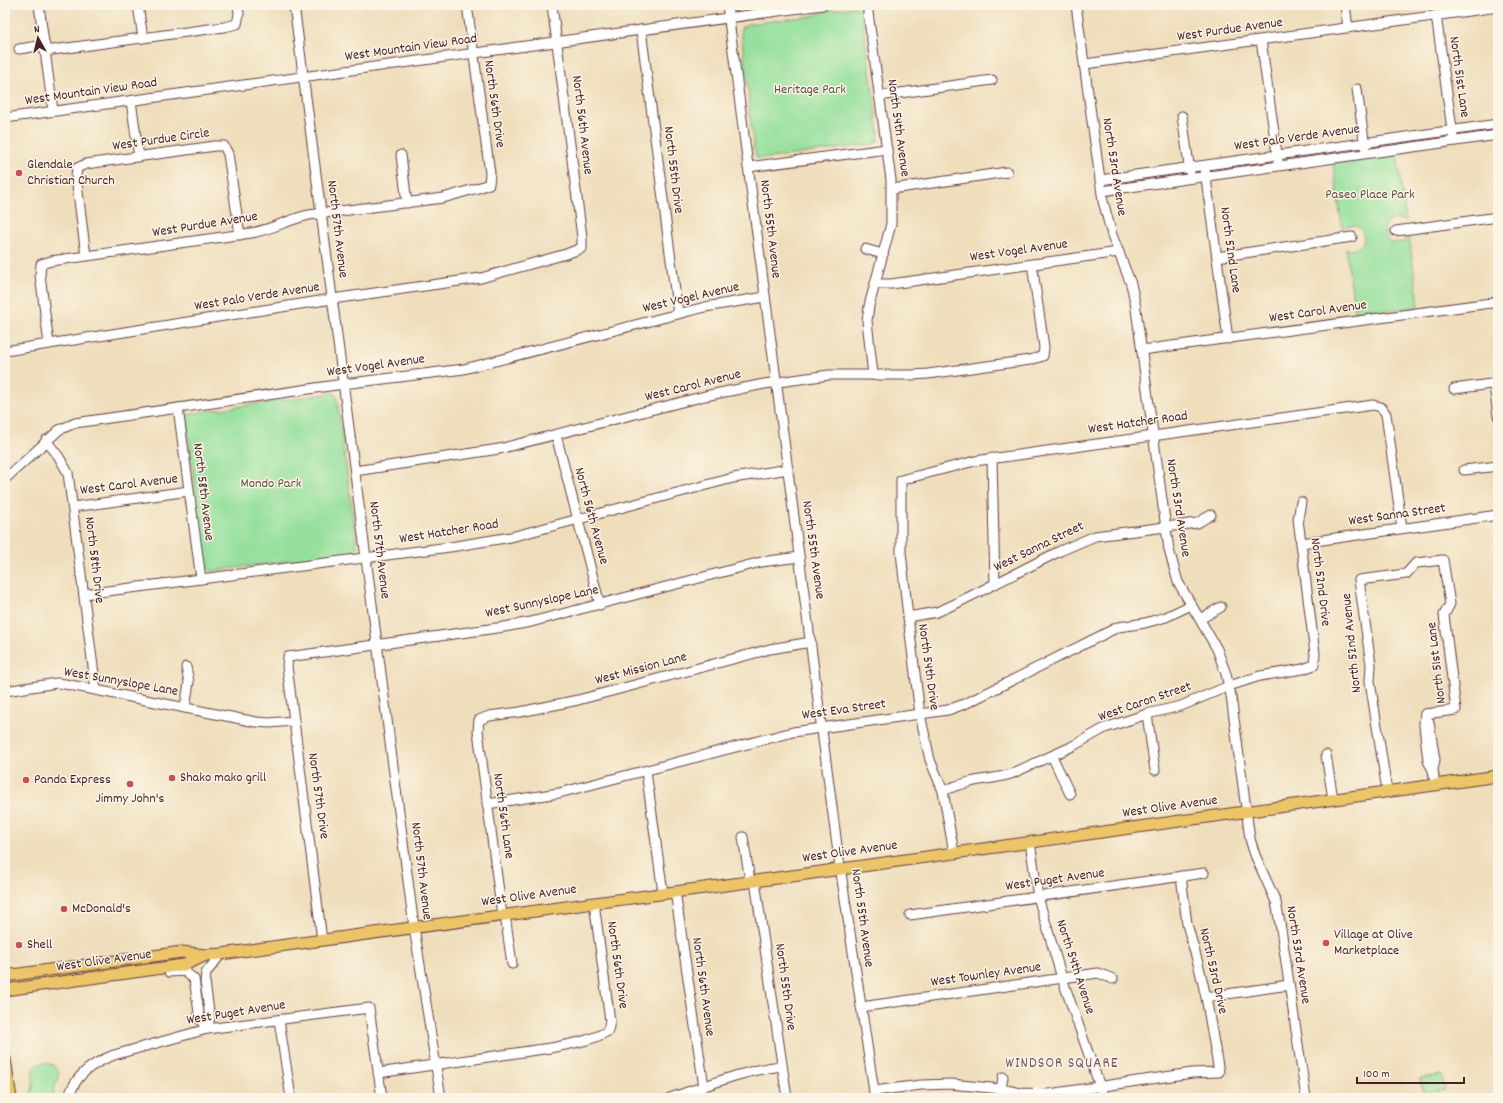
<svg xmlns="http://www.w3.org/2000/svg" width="1503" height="1103" font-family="Dekko,sans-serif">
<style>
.green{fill:#94e09c;stroke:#6f8064}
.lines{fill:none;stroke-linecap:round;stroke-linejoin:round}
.minor-casing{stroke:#633c41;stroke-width:11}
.major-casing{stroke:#633c41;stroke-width:13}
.minor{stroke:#fff;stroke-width:9}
.major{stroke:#edc569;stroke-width:11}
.poi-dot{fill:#d1495b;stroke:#fcf5e5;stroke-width:1.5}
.labels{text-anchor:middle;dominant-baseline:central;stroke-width:3;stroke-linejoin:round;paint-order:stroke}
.street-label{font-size:14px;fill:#4a1f2b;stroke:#fcf5e5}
.park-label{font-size:14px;fill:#5c4f47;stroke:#fcf5e5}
.poi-label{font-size:14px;fill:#4a1f2b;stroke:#fcf5e5;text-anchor:start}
.neighbourhood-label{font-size:15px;letter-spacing:1px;fill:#7e5368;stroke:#fcf5e5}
</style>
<rect width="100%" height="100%" fill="#fcf5e5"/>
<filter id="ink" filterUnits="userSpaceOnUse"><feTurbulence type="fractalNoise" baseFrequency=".025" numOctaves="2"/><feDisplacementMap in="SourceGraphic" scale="8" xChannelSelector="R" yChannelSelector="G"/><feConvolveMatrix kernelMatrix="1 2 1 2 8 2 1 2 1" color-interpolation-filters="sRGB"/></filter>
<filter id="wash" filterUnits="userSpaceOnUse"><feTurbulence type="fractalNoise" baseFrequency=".012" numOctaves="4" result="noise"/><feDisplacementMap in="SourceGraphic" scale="16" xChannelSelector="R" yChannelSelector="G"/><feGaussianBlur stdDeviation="0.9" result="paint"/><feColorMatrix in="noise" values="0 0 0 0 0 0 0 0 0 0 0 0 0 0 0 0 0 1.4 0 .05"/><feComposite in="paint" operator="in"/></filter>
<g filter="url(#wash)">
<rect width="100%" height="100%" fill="#eedebb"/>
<!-- green -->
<g class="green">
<polygon points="854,7 860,9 862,16 879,134 878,141 873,144 770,158 757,158 755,154 749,112 749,98 741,30 742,27 749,24 812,16 827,11"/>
<path d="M 1397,153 L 1406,221 C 1387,213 1376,231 1392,243 L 1404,242 L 1409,237 L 1419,306 L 1355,315 L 1346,249 C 1372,255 1368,215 1342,228 L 1333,162 Z"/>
<polygon points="332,393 336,395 337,399 357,547 356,551 349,553 211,571 206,568 205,565 186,417 188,415 194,413"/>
<path d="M 44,1063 C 53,1063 61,1069 58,1080 C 57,1083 55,1085 54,1088 C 53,1092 54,1095 55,1098 L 30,1098 C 31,1094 33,1089 33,1085 C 34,1074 27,1066 44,1063 Z"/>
<polygon points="1442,1075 1445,1090 1423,1094 1420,1078"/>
</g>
</g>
<g filter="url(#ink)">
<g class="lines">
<defs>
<g id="minor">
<polyline points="39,5 53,111"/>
<polyline points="138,5 143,38"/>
<polyline points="294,5 414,927 441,1098"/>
<polyline points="727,5 838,853 875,1098"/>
<polyline points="867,5 891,180 891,224 869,306 867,321 873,375"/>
<polyline points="1076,5 1103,201 1112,235 1131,284 1135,302 1169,550 1178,582 1217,649 1226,674 1231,696 1250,839 1255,855 1276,902 1281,929 1306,1098"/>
<polyline points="1345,5 1348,28"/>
<polyline points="1436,15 1453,136"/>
<polyline points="641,30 678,314"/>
<polyline points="1261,40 1278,161"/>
<polyline points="19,49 45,45"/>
<polyline points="45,51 224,27 237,24 239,14 238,5"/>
<polyline points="1085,64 1498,7"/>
<polyline points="1357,89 1365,147"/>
<polyline points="879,96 992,80"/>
<polyline points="131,101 139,157"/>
<polyline points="1182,116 1190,172"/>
<polyline points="5,118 822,5"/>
<polyline points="401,155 407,203"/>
<polyline points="748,167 887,149"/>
<polyline points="1205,171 1228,339"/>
<polyline points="1100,180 1498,124"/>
<polyline points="892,189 1007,172"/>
<polyline points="1102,191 1498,135"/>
<polyline points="1396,231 1498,217"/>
<polyline points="865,249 883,254"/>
<polyline points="86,256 76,176 77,168 86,164 215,146 224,146 228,154 240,235"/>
<polyline points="1217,257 1352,237"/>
<polyline points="875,284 891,284 1119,252"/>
<path d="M 49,344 L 40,275 L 41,264 L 51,261 L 251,233 C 271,230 289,219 309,215 L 443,198 L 478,188 L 489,184 L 490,173 L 467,5"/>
<polyline points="1142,350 1498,302"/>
<polyline points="5,351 332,299 481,278 566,254 582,248 582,237 552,5"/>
<polyline points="1494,385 1498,416"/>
<polyline points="1454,389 1498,383"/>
<polyline points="178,408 201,579"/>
<polyline points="556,435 600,605"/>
<polyline points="46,440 59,457 68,473 96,690"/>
<polyline points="992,458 995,584"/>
<polyline points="1464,470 1498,466"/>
<polyline points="355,471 499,449 705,396 764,384 829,375 912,375 928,374 1030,360 1043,356 1044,347 1032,264"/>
<polyline points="5,479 59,430 75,423 343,384 464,369 705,307 765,297"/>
<polyline points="73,507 189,491"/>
<polyline points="1301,543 1498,515"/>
<polyline points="84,594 450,547 511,537 733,478 788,469"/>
<polyline points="908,617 937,612 955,604 1060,551 1095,536 1197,523 1211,515"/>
<polyline points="1200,619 1221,607"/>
<polyline points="5,691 57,683 65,684 256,722 269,723 294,721"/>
<polyline points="185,708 189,682 186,667"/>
<polyline points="1147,714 1155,770"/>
<polyline points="1425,714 1424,725 1428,761 1433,770 1435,785"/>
<polyline points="1429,722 1435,760 1433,769"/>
<polyline points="1326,755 1333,799"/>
<polyline points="1052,756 1070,794"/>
<polyline points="646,771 663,893"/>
<path d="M 943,791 C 952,787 961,784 970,782 C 984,779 998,778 1011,774 L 1071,747 L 1105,728 L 1147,714 L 1181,706 L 1229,686 L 1260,676 L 1303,669 L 1314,665 L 1315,654 L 1298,519 L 1301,502"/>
<polyline points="1387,791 1370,681 1371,665 1359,580 1406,574 1416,563 1443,560 1450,604 1444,615 1456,710 1425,714"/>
<polyline points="487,804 559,793 793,732 948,710 967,703 1118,627 1145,623 1166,617 1191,605"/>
<polyline points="743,837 750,881"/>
<polyline points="1030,842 1038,897 1062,978 1104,1098"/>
<polyline points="954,853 943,791 930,760 920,714 908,617 901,552 901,480 975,461 1373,405 1381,407 1386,414 1402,528"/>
<polyline points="755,881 787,1098"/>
<polyline points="675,891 704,1087"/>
<polyline points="502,915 478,731 479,720 489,716 520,712 578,700 770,649 811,642"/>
<polyline points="505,915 512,964"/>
<polyline points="910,915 1204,873"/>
<polyline points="322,940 287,666 288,657 504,627 531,622 761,562 799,557"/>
<polyline points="169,972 184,971 194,979 200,1019 207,1029"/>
<polyline points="1206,997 1289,985"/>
<polyline points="861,1007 1098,973 1113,979"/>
<polyline points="279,1020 291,1098"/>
<polyline points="207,1029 210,1018 205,982 206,973 221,954"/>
<path d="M 378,1073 L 550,1048 C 571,1044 591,1041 608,1031 L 610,1021 L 594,903"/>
<polyline points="1001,1089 1003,1077"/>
<polyline points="874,1091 921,1085 951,1084 1001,1089 1021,1093 1049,1094 1192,1073 1219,1072 1206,997 1199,967 1187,924 1181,876"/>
<path d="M 69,1098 C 74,1075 93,1063 114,1055 L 207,1029 L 369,1008 L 382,1098"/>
<path d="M 670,1098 C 707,1086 743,1070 782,1066"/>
</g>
<g id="major">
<polyline points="5,976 182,952 205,955 221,954 799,875 1498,776"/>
<polyline points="5,990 184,965 204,956"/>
<polyline points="5,1059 11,1098"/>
</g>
</defs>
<!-- minor casing -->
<use href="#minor" class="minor-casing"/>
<!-- major casing -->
<use href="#major" class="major-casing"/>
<!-- minor -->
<use href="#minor" class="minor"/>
<!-- major -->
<use href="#major" class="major"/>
</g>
</g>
<!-- markers -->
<g class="poi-dot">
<circle cx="19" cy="173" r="4"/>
<circle cx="172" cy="778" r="4"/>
<circle cx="26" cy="780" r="4"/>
<circle cx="130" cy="784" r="4"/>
<circle cx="64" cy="909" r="4"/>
<circle cx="1326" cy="943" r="4"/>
<circle cx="19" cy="945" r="4"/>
</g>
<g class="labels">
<!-- street labels -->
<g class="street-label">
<text transform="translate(1230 30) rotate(-8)">West Purdue Avenue</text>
<text transform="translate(411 48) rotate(-8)">West Mountain View Road</text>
<text transform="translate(1459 77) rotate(82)">North 51st Lane</text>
<text transform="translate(91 92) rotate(-8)">West Mountain View Road</text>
<text transform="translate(494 104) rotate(82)">North 56th Drive</text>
<text transform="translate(582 125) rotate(83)">North 56th Avenue</text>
<text transform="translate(898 128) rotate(82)">North 54th Avenue</text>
<text transform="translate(1297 138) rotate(-8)">West Palo Verde Avenue</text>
<text transform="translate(161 140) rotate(-8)">West Purdue Circle</text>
<text transform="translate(1114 167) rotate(81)">North 53rd Avenue</text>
<text transform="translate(673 170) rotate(83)">North 55th Drive</text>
<text transform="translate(205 225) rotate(-9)">West Purdue Avenue</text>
<text transform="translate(337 229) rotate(83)">North 57th Avenue</text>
<text transform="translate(770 229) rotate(83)">North 55th Avenue</text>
<text transform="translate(1230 250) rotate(82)">North 52nd Lane</text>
<text transform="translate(1019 251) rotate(-8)">West Vogel Avenue</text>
<text transform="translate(257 297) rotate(-9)">West Palo Verde Avenue</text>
<text transform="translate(691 298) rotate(-13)">West Vogel Avenue</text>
<text transform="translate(1318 312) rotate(-8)">West Carol Avenue</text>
<text transform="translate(376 366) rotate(-8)">West Vogel Avenue</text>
<text transform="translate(693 386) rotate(-14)">West Carol Avenue</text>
<text transform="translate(1138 423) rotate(-8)">West Hatcher Road</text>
<text transform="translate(129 485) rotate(-7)">West Carol Avenue</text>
<text transform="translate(203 492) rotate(83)">North 58th Avenue</text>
<text transform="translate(1178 508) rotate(81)">North 53rd Avenue</text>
<text transform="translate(1397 515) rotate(-8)">West Sanna Street</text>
<text transform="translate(591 516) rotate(75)">North 56th Avenue</text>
<text transform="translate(449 532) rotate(-9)">West Hatcher Road</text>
<text transform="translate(1039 547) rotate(-26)">West Sanna Street</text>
<text transform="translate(379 550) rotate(83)">North 57th Avenue</text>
<text transform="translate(813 550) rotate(82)">North 55th Avenue</text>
<text transform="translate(94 560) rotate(83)">North 58th Drive</text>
<text transform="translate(1320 582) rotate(83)">North 52nd Drive</text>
<text transform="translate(542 602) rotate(-12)">West Sunnyslope Lane</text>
<text transform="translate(1352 643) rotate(-96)">North 52nd Avenue</text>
<text transform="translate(1437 663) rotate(-97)">North 51st Lane</text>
<text transform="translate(928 667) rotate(82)">North 54th Drive</text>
<text transform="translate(641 669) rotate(-15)">West Mission Lane</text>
<text transform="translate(121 682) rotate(10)">West Sunnyslope Lane</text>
<text transform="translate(1145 702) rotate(-19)">West Caron Street</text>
<text transform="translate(844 710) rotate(-8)">West Eva Street</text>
<text transform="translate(318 796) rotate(82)">North 57th Drive</text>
<text transform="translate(1170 807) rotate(-8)">West Olive Avenue</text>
<text transform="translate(503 816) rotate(82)">North 56th Lane</text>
<text transform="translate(850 852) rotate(-8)">West Olive Avenue</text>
<text transform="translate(421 871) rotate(83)">North 57th Avenue</text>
<text transform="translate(1055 880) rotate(-8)">West Puget Avenue</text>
<text transform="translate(529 896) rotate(-8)">West Olive Avenue</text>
<text transform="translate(862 918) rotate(82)">North 55th Avenue</text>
<text transform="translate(1298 955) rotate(81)">North 53rd Avenue</text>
<text transform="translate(104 961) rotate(-8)">West Olive Avenue</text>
<text transform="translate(617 965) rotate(82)">North 56th Drive</text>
<text transform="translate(1075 967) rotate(72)">North 54th Avenue</text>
<text transform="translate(1213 971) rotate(77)">North 53rd Drive</text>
<text transform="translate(986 975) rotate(-8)">West Townley Avenue</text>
<text transform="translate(703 987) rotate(82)">North 56th Avenue</text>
<text transform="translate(785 987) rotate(82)">North 55th Drive</text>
<text transform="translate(236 1013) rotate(-9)">West Puget Avenue</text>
</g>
<!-- park labels -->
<g class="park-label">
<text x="810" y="90">Heritage Park</text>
<text x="1370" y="195">Paseo Place Park</text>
<text x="271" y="484">Mondo Park</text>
</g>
<!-- poi labels -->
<g class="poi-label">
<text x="27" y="165">Glendale<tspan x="27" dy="16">Christian Church</tspan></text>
<text x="180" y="778">Shako mako grill</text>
<text x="34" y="780">Panda Express</text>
<text x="130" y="799" text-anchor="middle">Jimmy John's</text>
<text x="72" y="909">McDonald's</text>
<text x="1334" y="935">Village at Olive<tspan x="1334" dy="16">Marketplace</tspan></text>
<text x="27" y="945">Shell</text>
</g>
<!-- neighbourhood labels -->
<g class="neighbourhood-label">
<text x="1062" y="1064">WINDSOR SQUARE</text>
</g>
</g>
<!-- margin -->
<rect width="1503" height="1103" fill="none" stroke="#fcf5e5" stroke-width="20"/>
<!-- north arrow -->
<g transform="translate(38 38) rotate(352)" stroke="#fcf5e5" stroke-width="3" paint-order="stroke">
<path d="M0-3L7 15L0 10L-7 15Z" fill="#4a1f2b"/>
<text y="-6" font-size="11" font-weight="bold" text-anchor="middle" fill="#4a1f2b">N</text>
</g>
<!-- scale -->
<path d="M1357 1077v6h107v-6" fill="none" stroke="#4a1f2b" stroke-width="2"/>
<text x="1363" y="1077" font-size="12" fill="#4a1f2b" stroke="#fcf5e5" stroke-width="3" paint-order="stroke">100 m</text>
</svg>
